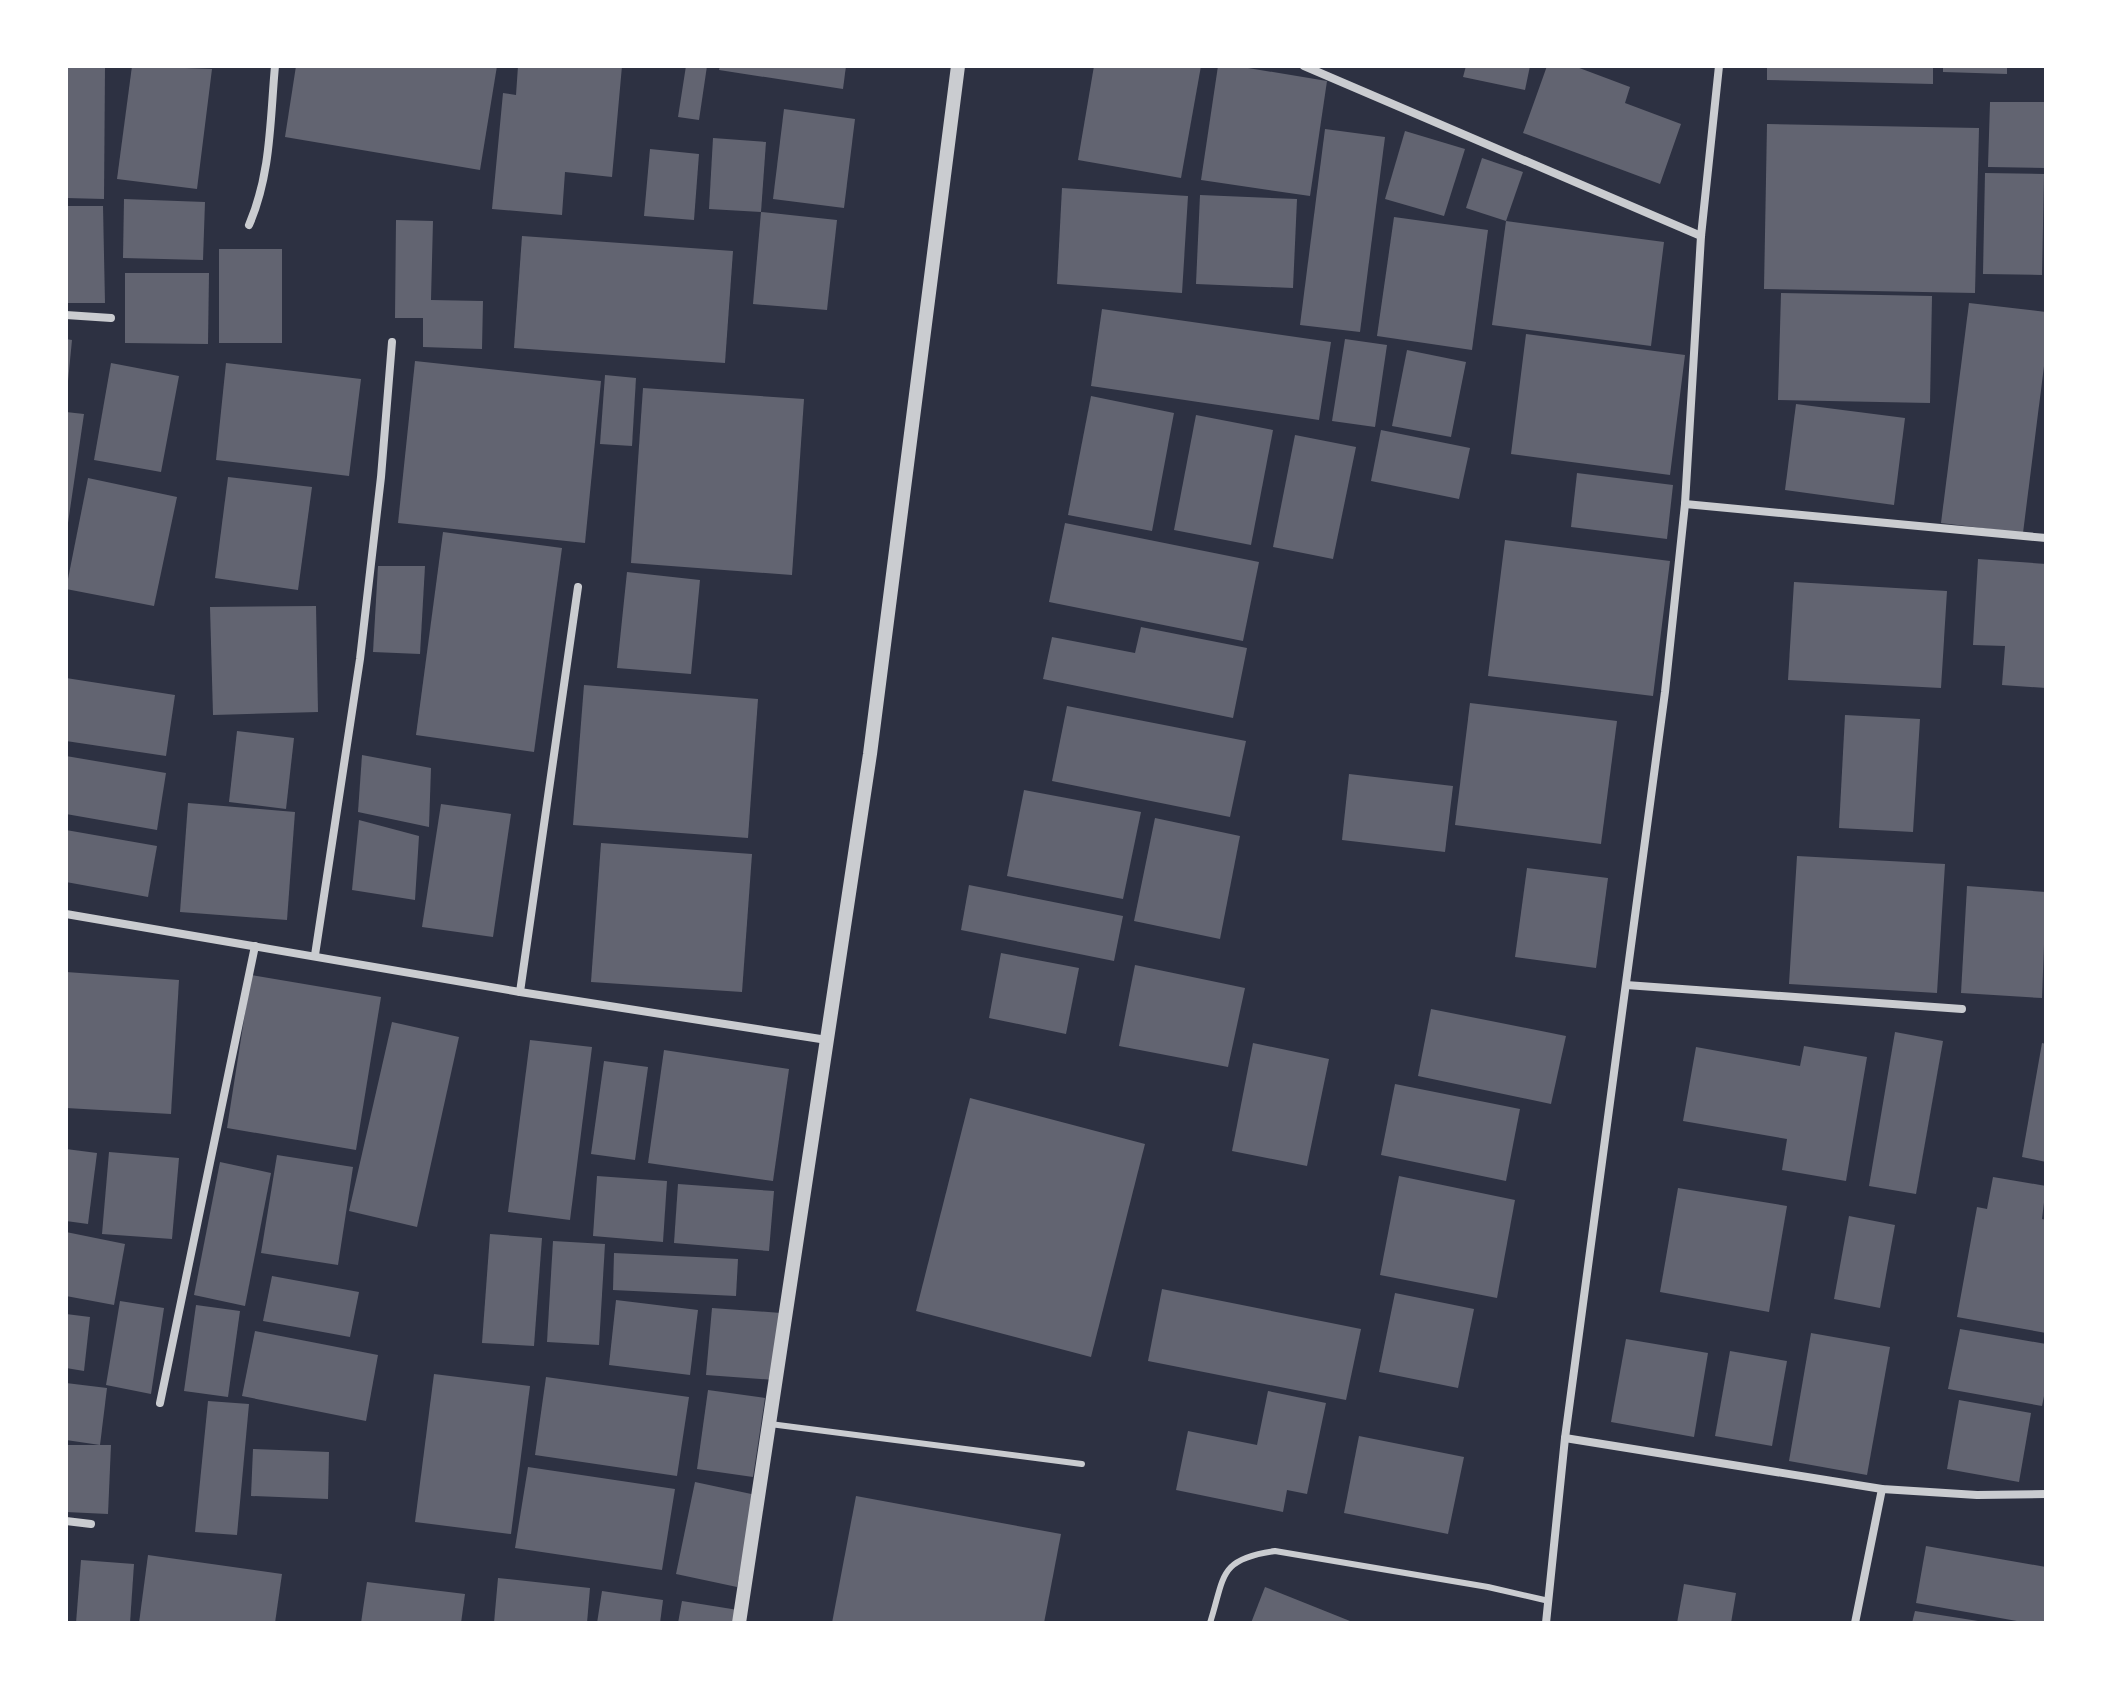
<svg xmlns="http://www.w3.org/2000/svg" width="2112" height="1689" font-family="'Open Sans',sans-serif">
<style>
.building{fill:#626471}
.lines{fill:none;stroke-linecap:round;stroke-linejoin:round}
.service{stroke:#caccd0;stroke-width:6}
.minor{stroke:#caccd0;stroke-width:8}
.tertiary{stroke:#caccd0;stroke-width:14}
</style>
<rect width="100%" height="100%" fill="#2d3142"/>
<!-- building -->
<g class="building">
<polygon points="66,66 105,66 104,199 66,198"/>
<polygon points="132,66 212,69 197,189 117,179"/>
<polygon points="296,66 497,66 480,170 285,137"/>
<polygon points="518,66 622,66 612,177 565,172 562,215 492,209 503,93 516,95"/>
<polygon points="686,66 707,66 699,120 678,117"/>
<polygon points="720,66 846,66 843,89 719,70"/>
<polygon points="1094,66 1201,66 1181,178 1078,160"/>
<polygon points="1218,66 1236,66 1327,81 1310,196 1201,180"/>
<polygon points="1466,66 1530,66 1525,90 1463,77"/>
<polygon points="1547,66 1574,66 1630,87 1625,103 1681,124 1660,184 1523,133"/>
<polygon points="1767,66 1933,66 1933,84 1767,80"/>
<polygon points="1943,66 2007,66 2007,74 1943,72"/>
<polygon points="1990,102 2046,102 2046,168 1988,167"/>
<polygon points="784,109 855,119 844,208 773,199"/>
<polygon points="1767,124 1979,128 1975,293 1764,289"/>
<polygon points="1325,129 1385,137 1360,332 1300,325"/>
<polygon points="1405,131 1465,149 1444,216 1385,199"/>
<polygon points="713,138 766,142 761,212 709,209"/>
<polygon points="650,149 699,154 694,220 644,216"/>
<polygon points="1482,158 1523,172 1506,221 1466,208"/>
<polygon points="1985,173 2044,174 2042,275 1983,274"/>
<polygon points="1062,188 1188,196 1182,293 1057,284"/>
<polygon points="1200,195 1297,199 1293,288 1196,284"/>
<polygon points="124,199 205,202 203,260 123,258"/>
<polygon points="66,206 103,206 105,303 66,303"/>
<polygon points="761,212 837,220 827,310 753,304"/>
<polygon points="1394,217 1488,230 1472,350 1377,336"/>
<polygon points="396,220 433,221 431,300 483,301 482,349 423,347 423,318 395,318"/>
<polygon points="1506,221 1664,242 1651,346 1492,325"/>
<polygon points="522,236 733,251 725,363 514,348"/>
<rect x="219" y="249" width="63" height="94"/>
<polygon points="125,273 209,273 208,344 125,343"/>
<polygon points="1781,293 1932,296 1930,403 1778,400"/>
<polygon points="1969,303 2046,312 2046,350 2023,533 1941,523"/>
<polygon points="1102,309 1331,342 1319,420 1091,386"/>
<polygon points="1526,334 1685,355 1670,475 1511,454"/>
<polygon points="66,339 72,340 68,381 66,381"/>
<polygon points="1345,339 1387,345 1375,427 1332,421"/>
<polygon points="1407,350 1466,362 1451,437 1392,426"/>
<polygon points="415,361 601,381 585,543 398,523"/>
<polygon points="111,363 179,376 161,472 94,460"/>
<polygon points="226,363 361,379 349,476 216,460"/>
<polygon points="605,375 636,378 632,446 600,444"/>
<polygon points="643,388 804,399 792,575 631,563"/>
<polygon points="1091,396 1174,413 1152,531 1068,515"/>
<polygon points="1796,404 1905,418 1894,505 1785,490"/>
<polygon points="66,412 84,414 68,523 66,523"/>
<polygon points="1196,415 1273,430 1251,545 1174,530"/>
<polygon points="1381,430 1470,448 1459,499 1371,481"/>
<polygon points="1295,435 1356,447 1333,559 1273,547"/>
<polygon points="1577,473 1673,485 1667,539 1571,527"/>
<polygon points="228,477 312,487 298,590 215,578"/>
<polygon points="88,478 177,497 154,606 66,589"/>
<polygon points="1065,523 1259,562 1243,641 1049,602"/>
<polygon points="443,532 562,548 534,752 416,735"/>
<polygon points="1505,540 1670,561 1653,696 1488,676"/>
<polygon points="1978,559 2046,564 2046,688 2002,685 2005,646 1973,645"/>
<polygon points="378,566 425,566 420,654 373,652"/>
<polygon points="627,572 700,580 691,674 617,668"/>
<polygon points="1794,582 1947,591 1941,688 1788,680"/>
<polygon points="316,606 318,712 213,715 210,607"/>
<polygon points="1141,627 1247,648 1233,718 1043,679 1052,637 1135,653"/>
<polygon points="66,678 175,695 166,756 66,741"/>
<polygon points="584,685 758,699 748,838 573,825"/>
<polygon points="1470,703 1617,721 1601,844 1455,825"/>
<polygon points="1067,706 1246,741 1230,817 1052,781"/>
<polygon points="1845,715 1920,719 1913,832 1839,828"/>
<polygon points="237,731 294,738 286,809 229,802"/>
<polygon points="362,755 431,768 429,827 358,812"/>
<polygon points="66,756 166,773 157,830 66,814"/>
<polygon points="1349,774 1453,786 1445,852 1342,840"/>
<polygon points="1024,790 1141,812 1123,899 1007,876"/>
<polygon points="188,803 295,812 287,920 180,912"/>
<polygon points="441,804 511,814 493,937 422,927"/>
<polygon points="1155,818 1240,836 1220,939 1134,921"/>
<polygon points="359,820 419,836 415,900 352,890"/>
<polygon points="66,830 157,846 148,897 66,882"/>
<polygon points="601,843 752,854 742,992 591,982"/>
<polygon points="1797,856 1945,864 1937,993 1789,984"/>
<polygon points="1527,868 1608,878 1596,968 1515,957"/>
<polygon points="969,885 1123,916 1114,961 961,930"/>
<polygon points="1967,886 2046,892 2042,998 1961,993"/>
<polygon points="1001,953 1079,968 1066,1034 989,1018"/>
<polygon points="1135,965 1245,988 1228,1067 1119,1046"/>
<polygon points="66,972 179,980 171,1114 66,1108"/>
<polygon points="251,975 381,997 356,1150 227,1128"/>
<polygon points="1431,1009 1566,1036 1551,1104 1418,1076"/>
<polygon points="392,1022 459,1037 417,1227 349,1211"/>
<polygon points="1895,1032 1943,1041 1916,1194 1869,1186"/>
<polygon points="530,1040 592,1047 570,1220 508,1212"/>
<polygon points="1253,1043 1329,1059 1307,1166 1232,1151"/>
<polygon points="2042,1043 2046,1044 2046,1162 2022,1157"/>
<polygon points="1804,1046 1867,1057 1846,1181 1782,1170 1787,1139 1683,1121 1696,1047 1800,1066"/>
<polygon points="664,1050 789,1069 773,1181 648,1163"/>
<polygon points="604,1061 648,1067 635,1160 591,1154"/>
<polygon points="1395,1084 1520,1109 1506,1181 1381,1155"/>
<polygon points="970,1098 1145,1144 1091,1357 916,1311"/>
<polygon points="66,1149 97,1153 88,1224 66,1221"/>
<polygon points="109,1152 179,1158 172,1239 102,1234"/>
<polygon points="277,1155 353,1167 338,1265 261,1253"/>
<polygon points="220,1162 271,1173 245,1306 194,1295"/>
<polygon points="597,1176 667,1181 663,1242 593,1236"/>
<polygon points="1399,1176 1515,1200 1497,1298 1380,1275"/>
<polygon points="1993,1177 2046,1186 2042,1219 2046,1220 2046,1333 1957,1317 1977,1207 1987,1209"/>
<polygon points="678,1184 774,1191 769,1251 674,1243"/>
<polygon points="1678,1188 1787,1206 1769,1312 1660,1292"/>
<polygon points="1849,1216 1895,1225 1880,1308 1834,1299"/>
<polygon points="66,1232 125,1244 114,1305 66,1296"/>
<polygon points="490,1234 542,1238 534,1346 482,1343"/>
<polygon points="553,1241 605,1244 599,1345 547,1342"/>
<polygon points="614,1253 738,1259 736,1296 613,1290"/>
<polygon points="272,1276 359,1292 350,1337 263,1321"/>
<polygon points="1162,1289 1361,1329 1346,1400 1148,1361"/>
<polygon points="1395,1293 1474,1309 1458,1388 1379,1372"/>
<polygon points="616,1300 698,1310 690,1375 609,1365"/>
<polygon points="120,1301 164,1308 151,1394 106,1385"/>
<polygon points="196,1305 240,1311 228,1397 184,1391"/>
<polygon points="712,1308 781,1313 775,1380 706,1375"/>
<polygon points="66,1314 90,1317 84,1371 66,1368"/>
<polygon points="1960,1329 2046,1344 2046,1386 2042,1406 1948,1389"/>
<polygon points="255,1331 378,1355 366,1421 242,1396"/>
<polygon points="1811,1333 1890,1347 1867,1475 1789,1461"/>
<polygon points="1626,1339 1708,1353 1694,1437 1611,1422"/>
<polygon points="1730,1351 1787,1361 1772,1446 1715,1436"/>
<polygon points="434,1374 530,1386 511,1534 415,1522"/>
<polygon points="546,1377 689,1397 677,1476 535,1455"/>
<polygon points="66,1383 107,1388 100,1445 66,1440"/>
<polygon points="708,1390 765,1398 753,1477 697,1469"/>
<polygon points="1268,1391 1326,1403 1307,1494 1287,1490 1283,1512 1176,1490 1188,1431 1257,1445"/>
<polygon points="1959,1400 2031,1413 2019,1482 1947,1469"/>
<polygon points="208,1401 249,1404 237,1535 195,1532"/>
<polygon points="1359,1436 1464,1457 1448,1534 1344,1513"/>
<polygon points="66,1445 111,1445 108,1514 66,1512"/>
<polygon points="253,1449 329,1452 328,1499 251,1496"/>
<polygon points="528,1467 675,1489 662,1570 515,1548"/>
<polygon points="695,1482 756,1495 737,1587 676,1574"/>
<polygon points="856,1496 1061,1534 1044,1623 832,1623"/>
<polygon points="1926,1546 2046,1567 2044,1623 2028,1623 1916,1603"/>
<polygon points="148,1555 282,1574 275,1623 139,1623"/>
<polygon points="81,1560 134,1564 130,1623 76,1623"/>
<polygon points="498,1578 590,1588 587,1623 494,1623"/>
<polygon points="367,1582 465,1594 461,1623 361,1623"/>
<polygon points="1684,1584 1736,1593 1731,1623 1677,1623"/>
<polygon points="1265,1587 1355,1623 1251,1623"/>
<polygon points="602,1591 663,1600 660,1623 597,1623"/>
<polygon points="682,1601 738,1610 736,1623 678,1623"/>
<polygon points="1915,1611 1978,1621 1977,1623 1912,1623"/>
</g>
<g class="lines">
<!-- service -->
<g class="service">
<polyline points="770,1424 1082,1464"/>
<path d="M 1210,1623 C 1225,1576 1218,1559 1275,1551 L 1488,1587 L 1549,1601"/>
</g>
<!-- minor -->
<g class="minor">
<polyline points="1304,66 1701,236"/>
<path d="M 249,225 C 271,174 270,121 275,66"/>
<polyline points="66,315 111,318"/>
<polyline points="1685,504 2046,538"/>
<polyline points="66,914 520,992 827,1040"/>
<polyline points="315,955 360,659 381,477 392,342"/>
<polyline points="1626,985 1962,1009"/>
<polyline points="520,992 578,587"/>
<polyline points="160,1403 255,946"/>
<polyline points="1565,1438 1882,1489 1977,1495 2046,1494"/>
<polyline points="66,1521 91,1524"/>
<polyline points="1546,1623 1565,1438 1665,692 1685,504 1701,236 1719,66"/>
<polyline points="1855,1623 1882,1489"/>
</g>
<!-- tertiary -->
<polyline class="tertiary" points="739,1623 870,754 958,66"/>
</g>
<!-- border -->
<rect width="2112" height="1689" fill="none" stroke="#ffffff" stroke-width="136"/>
</svg>
